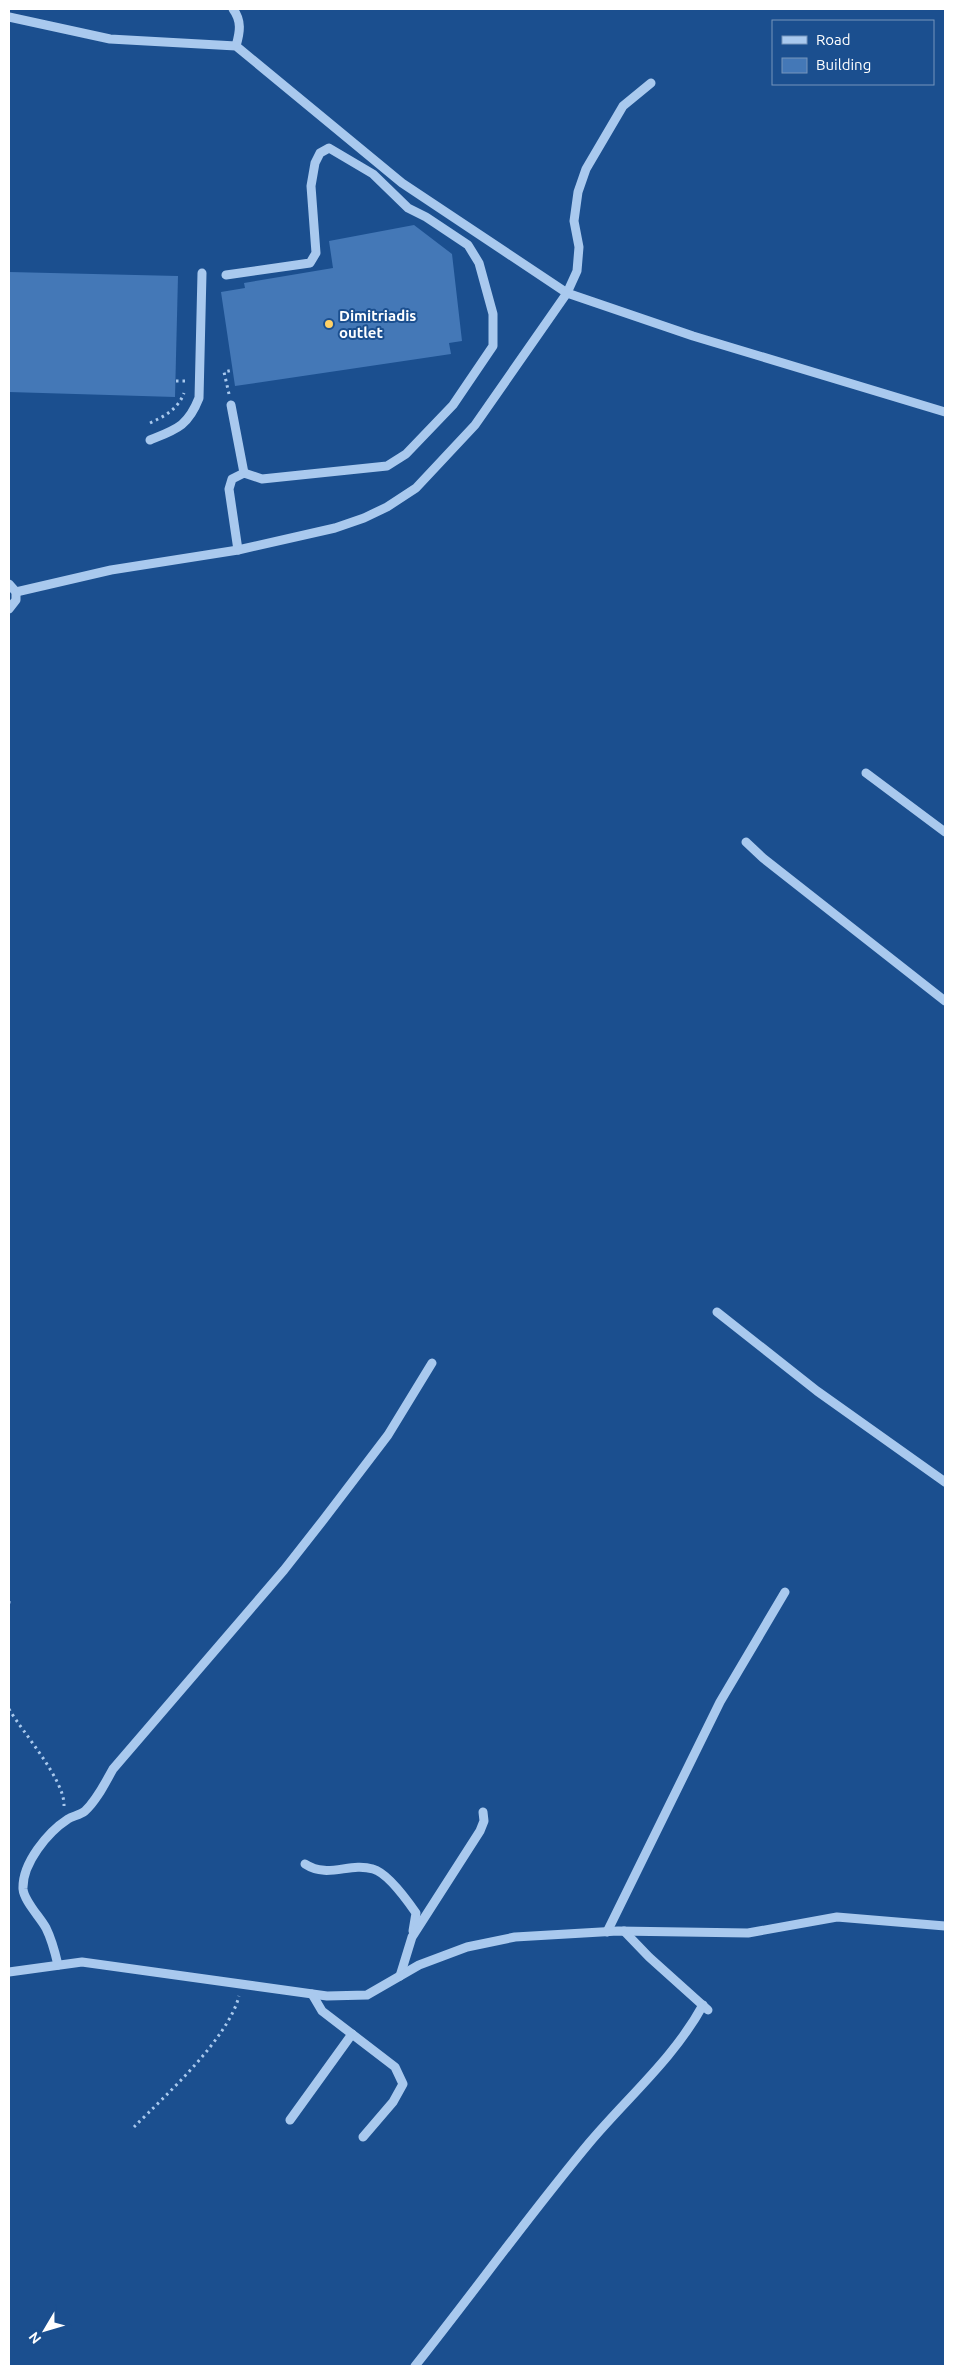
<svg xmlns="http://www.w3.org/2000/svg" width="954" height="2375" font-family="Ubuntu,sans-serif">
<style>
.building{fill:#4478b7}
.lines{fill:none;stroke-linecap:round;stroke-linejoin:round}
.path{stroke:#a9c9ee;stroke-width:3;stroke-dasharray:2.5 4;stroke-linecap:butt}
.minor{stroke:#a9c9ee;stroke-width:9}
.poi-dot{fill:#ffd166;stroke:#1b4f8f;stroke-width:2}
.labels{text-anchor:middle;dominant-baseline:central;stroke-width:4;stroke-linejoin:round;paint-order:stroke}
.poi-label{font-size:15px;font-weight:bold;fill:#fff;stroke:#1b4f8f;text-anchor:start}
</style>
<rect width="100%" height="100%" fill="#1b4f8f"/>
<!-- building -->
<g class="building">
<polygon points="414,225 452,254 462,341 449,343 451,354 235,386 221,292 245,288 244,283 333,268 329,241"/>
<polygon points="9,272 178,276 175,397 9,392"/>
</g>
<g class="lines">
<!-- path -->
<g class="path">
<polyline points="176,381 185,381 185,385"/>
<polyline points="229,394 224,372 233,370"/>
<path d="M 150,423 C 165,416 178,409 184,393"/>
<polyline points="9,1601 9,1604"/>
<path d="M 9,1709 C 23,1733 65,1780 64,1806"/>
<path d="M 134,2127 C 166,2095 228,2039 239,1996"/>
</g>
<!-- minor -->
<g class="minor">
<path d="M 233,9 C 242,21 240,32 236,46"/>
<polyline points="9,17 110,39 236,46 402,183 567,293 693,336 945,412"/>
<polyline points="226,275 310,263 316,253 311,186 315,163 320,153 329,148 373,174 408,208 426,217 468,245 479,263 493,314 493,346 453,405 406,454 387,466 262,479 244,473 232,479 229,489 238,550"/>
<polyline points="231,405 244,473"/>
<path d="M 150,440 C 177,429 188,426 199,398 L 202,273"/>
<polyline points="9,584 16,592 16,600 9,609"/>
<polyline points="16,592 111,570 238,550 335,528 364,518 387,507 416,488 475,425 567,293 577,271 579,247 574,221 578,192 586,169 623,106 651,83"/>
<polyline points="866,773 945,832"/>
<polyline points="746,842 763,858 945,1001"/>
<polyline points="717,1312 817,1391 945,1482"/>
<path d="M 305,1864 C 328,1879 349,1862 373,1869 C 388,1873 407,1900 416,1913 L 413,1931"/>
<polyline points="624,1931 649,1957 708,2010"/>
<polyline points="607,1932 720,1702 785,1592"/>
<path d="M 58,1965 C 55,1952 52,1940 46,1928 C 40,1917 24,1901 23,1889 C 22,1863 48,1832 68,1819 C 73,1816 80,1815 85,1811 C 97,1800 105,1783 113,1769 L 284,1570 L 324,1519 L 388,1435 L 432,1363"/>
<polyline points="9,1972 82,1962 327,1996 367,1995 419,1965 467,1947 515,1937 618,1931 748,1933 837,1917 945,1926"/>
<polyline points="400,1976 412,1937 480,1831 484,1821 483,1812"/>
<polyline points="312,1994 322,2011 395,2067 403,2084 393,2102 363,2137"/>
<polyline points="290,2120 352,2034"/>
<path d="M 415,2366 C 474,2292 529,2215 590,2142 C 628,2097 674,2058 703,2005"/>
</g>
</g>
<!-- markers -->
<circle class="poi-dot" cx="329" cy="324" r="5"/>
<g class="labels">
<!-- poi labels -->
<g class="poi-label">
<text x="339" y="315">Dimitriadis<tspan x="339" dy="17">outlet</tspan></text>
</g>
</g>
<!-- border -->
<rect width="954" height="2375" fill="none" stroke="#ffffff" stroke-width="20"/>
<!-- legend -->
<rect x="772" y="20" width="162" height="65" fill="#1b4f8f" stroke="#7695bc"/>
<rect x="782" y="36" width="25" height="8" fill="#a9c9ee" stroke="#7695bc"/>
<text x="816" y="45" font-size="15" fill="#ffffff">Road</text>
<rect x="782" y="58" width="25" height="15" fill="#4478b7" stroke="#7695bc"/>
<text x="816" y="70" font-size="15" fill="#ffffff">Building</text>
<!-- north arrow -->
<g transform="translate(45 2330) rotate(232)" stroke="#1b4f8f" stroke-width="4" paint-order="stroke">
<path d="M0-4L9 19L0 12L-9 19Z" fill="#ffffff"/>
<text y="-8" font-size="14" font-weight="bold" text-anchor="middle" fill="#ffffff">N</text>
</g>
</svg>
